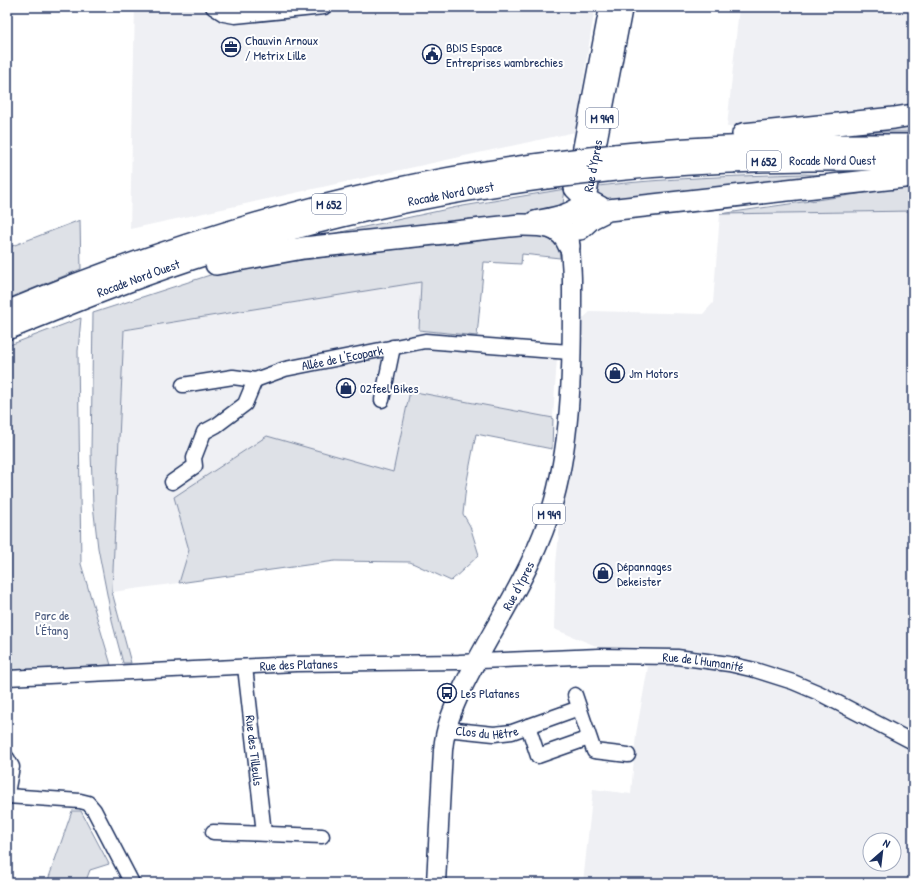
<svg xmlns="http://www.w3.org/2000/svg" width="920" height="890" font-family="'Patrick Hand',sans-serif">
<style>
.built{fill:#eff0f4;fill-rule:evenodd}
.green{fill:#dee1e7;stroke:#7c88a2}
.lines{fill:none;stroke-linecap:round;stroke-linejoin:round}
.minor-casing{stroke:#1b2f5e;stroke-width:17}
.major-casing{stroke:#1b2f5e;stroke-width:21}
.highway-casing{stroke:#1b2f5e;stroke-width:24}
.minor{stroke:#fff;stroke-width:14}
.major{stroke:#fff;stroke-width:18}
.highway{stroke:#fff;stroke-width:21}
.highway-bridge-casing{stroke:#1b2f5e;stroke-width:24;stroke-linecap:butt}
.highway-bridge{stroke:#fff;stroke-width:21}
.labels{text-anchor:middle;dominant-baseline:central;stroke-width:4;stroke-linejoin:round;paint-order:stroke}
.shield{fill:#fff;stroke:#5f6d8e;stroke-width:1}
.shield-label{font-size:12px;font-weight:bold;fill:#1b2f5e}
.poi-label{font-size:13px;fill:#1b2f5e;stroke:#fff;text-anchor:start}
.street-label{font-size:13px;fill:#1b2f5e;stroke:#fff}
.park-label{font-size:13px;fill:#4c5c80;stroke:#fff}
</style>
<rect width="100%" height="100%" fill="#fff"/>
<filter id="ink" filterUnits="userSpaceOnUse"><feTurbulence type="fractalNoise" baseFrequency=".025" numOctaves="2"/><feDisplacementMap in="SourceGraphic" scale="8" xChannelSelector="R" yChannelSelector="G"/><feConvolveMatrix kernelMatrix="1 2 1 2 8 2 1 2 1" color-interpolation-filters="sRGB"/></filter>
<g filter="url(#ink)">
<!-- built -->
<g class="built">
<polygon points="135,7 595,7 575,132 130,229"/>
<polygon points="739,7 913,7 913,117 809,119 727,127"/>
<path d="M 913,211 L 913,883 L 583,883 L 593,789 L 631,794 L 636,734 L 648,667 L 554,629 L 556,564 L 580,321 L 591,311 L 703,314 L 713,303 L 720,214 ZM 870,840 L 894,840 L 894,864 L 870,864 Z"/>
<polygon points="421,282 419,330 558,343 553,418 410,391 393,472 267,437 174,497 189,550 179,583 112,592 124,330 238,310"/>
</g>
<!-- green -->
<g class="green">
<polygon points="913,121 913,132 873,132"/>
<path d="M 804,174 L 864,176 L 604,201 L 597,194 L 598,186 C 666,178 735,176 804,174 Z"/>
<polygon points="913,186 913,211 720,214"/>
<polygon points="565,189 563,204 559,208 538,214 477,218 373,233 313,238 457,207"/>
<polygon points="80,220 81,269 7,299 7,248"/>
<path d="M 540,233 C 554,238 559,244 560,258 L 522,254 L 521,264 L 484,262 L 477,336 L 419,330 L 421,282 L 124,330 L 112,592 L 131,663 L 123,663 L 113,625 L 98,548 L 93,505 L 91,453 L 93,313 L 213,274 L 270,264 L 368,252 L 464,243 Z"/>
<polygon points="81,318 78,351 81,564 111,665 7,671 7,346"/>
<polygon points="410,391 553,418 552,449 476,434 466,486 463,514 470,526 479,555 451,581 410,562 335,561 179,583 189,550 174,497 267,436 393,472"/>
<polygon points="72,811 81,811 109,864 90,870 85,883 47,883"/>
</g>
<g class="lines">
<defs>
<g id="minor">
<polyline points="213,7 224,14 235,16 324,7"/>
<polyline points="183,385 233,377 255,380"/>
<polyline points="382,400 393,347"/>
<path id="s1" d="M 172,482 L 195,466 L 194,458 L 204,432 L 217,425 L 245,404 L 255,380 L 285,369 L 425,341 L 541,350 L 571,352"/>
<path id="s2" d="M 245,667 L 264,833"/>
<path id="s3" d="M 7,678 L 296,664 L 459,662 L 599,656 L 677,657 L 729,664 L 755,670 L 793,682 L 819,693 L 913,742"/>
<polyline points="575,695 594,751 628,755"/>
<polyline points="528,726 538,756 589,738"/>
<path id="s4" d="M 446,729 L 494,734 L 512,732 L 579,708"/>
<polyline points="7,758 12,767 7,793"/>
<polyline points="7,796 80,801 88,803 94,810 132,883"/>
<polyline points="213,832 322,836"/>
</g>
<g id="major">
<polyline points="578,171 609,7"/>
<path id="s5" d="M 584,211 L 623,7"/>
<path id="s6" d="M 436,883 L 443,750 C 445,727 453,708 463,687 C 493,626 536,567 554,500 C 573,430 572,353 572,281 C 572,264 569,249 570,232"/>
</g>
<g id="highway">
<polyline points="743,134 894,118 913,115"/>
<path d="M 615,155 C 714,144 814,145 913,145"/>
<path id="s7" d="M 615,170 C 714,160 813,159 913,160"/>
<polyline points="575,188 587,200 600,207"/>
<path d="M 535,222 C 554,218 571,216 586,203"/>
<polyline points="580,229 592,218 608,210 913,176"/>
<path d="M 216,264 L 303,248 L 520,225 C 540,225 561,224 569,246"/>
<path d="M 7,312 C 180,240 362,186 549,163"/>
<path id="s8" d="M 7,329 C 76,301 145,273 216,251 C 324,217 435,193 546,178"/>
</g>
</defs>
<!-- minor casing -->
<use href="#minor" class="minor-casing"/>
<!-- major casing -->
<use href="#major" class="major-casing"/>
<!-- highway casing -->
<use href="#highway" class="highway-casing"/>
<!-- minor -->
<use href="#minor" class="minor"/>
<!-- major -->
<use href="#major" class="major"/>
<!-- highway -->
<use href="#highway" class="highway"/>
<defs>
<g id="highway-bridge">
<polyline points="549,163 615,155"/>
<polyline points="546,178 615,170"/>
</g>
</defs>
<!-- highway-bridge casing -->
<use href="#highway-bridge" class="highway-bridge-casing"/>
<!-- highway-bridge -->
<use href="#highway-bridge" class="highway-bridge"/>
</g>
</g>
<!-- icons -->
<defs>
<symbol id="office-ring" viewBox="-11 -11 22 22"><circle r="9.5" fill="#fff" stroke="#1b2f5e" stroke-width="1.5"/><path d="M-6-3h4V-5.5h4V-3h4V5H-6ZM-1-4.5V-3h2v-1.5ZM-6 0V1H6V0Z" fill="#1b2f5e"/></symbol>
<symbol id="civic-ring" viewBox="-11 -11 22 22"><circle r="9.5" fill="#fff" stroke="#1b2f5e" stroke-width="1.5"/><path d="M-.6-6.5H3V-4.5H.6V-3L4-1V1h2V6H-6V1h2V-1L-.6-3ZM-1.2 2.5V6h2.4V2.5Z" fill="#1b2f5e"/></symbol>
<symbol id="shop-ring" viewBox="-11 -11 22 22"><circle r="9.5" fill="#fff" stroke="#1b2f5e" stroke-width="1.5"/><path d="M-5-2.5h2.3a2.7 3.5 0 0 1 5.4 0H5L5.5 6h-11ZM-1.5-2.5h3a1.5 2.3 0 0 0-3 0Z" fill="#1b2f5e"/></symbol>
<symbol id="bus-ring" viewBox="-11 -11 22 22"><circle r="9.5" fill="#fff" stroke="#1b2f5e" stroke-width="1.5"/><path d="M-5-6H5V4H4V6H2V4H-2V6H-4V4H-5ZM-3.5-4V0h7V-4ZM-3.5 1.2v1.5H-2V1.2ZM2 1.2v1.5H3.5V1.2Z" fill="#1b2f5e"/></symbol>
</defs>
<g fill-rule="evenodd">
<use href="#office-ring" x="220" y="36" width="22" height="22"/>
<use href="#civic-ring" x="421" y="43" width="22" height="22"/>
<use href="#shop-ring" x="604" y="362" width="22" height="22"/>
<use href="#shop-ring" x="335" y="377" width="22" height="22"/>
<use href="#shop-ring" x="592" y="562" width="22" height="22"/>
<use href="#bus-ring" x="436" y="682" width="22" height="22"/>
</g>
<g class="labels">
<!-- shield labels -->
<g class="shield">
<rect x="586" y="108" width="32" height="20" rx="3"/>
<rect x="747" y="151" width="34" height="20" rx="3"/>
<rect x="312" y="194" width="34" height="20" rx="3"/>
<rect x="533" y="504" width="32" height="20" rx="3"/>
</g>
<g class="shield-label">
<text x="602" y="118">M 949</text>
<text x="764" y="161">M 652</text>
<text x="329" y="204">M 652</text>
<text x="549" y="514">M 949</text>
</g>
<!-- poi labels -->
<g class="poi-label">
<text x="245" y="40">Chauvin Arnoux<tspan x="245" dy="15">/ Metrix Lille</tspan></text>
<text x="446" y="47">BDIS Espace<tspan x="446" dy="15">Entreprises wambrechies</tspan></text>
<text x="629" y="373">Jm Motors</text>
<text x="360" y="388">02feel Bikes</text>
<text x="617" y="566">Dépannages<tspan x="617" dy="15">Dekeister</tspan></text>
<text x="461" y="693">Les Platanes</text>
</g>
<!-- street labels -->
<g class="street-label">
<text stroke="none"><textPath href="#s7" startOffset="218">Rocade Nord Ouest</textPath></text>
<text stroke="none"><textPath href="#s5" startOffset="46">Rue d'Ypres</textPath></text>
<text stroke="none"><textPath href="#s8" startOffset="465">Rocade Nord Ouest</textPath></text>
<text stroke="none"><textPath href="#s8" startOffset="141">Rocade Nord Ouest</textPath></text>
<text stroke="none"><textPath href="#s1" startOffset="230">Allée de L'Ecopark</textPath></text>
<text stroke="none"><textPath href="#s6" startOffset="315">Rue d'Ypres</textPath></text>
<text stroke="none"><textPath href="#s3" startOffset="697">Rue de l'Humanité</textPath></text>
<text stroke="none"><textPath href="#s3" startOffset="292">Rue des Platanes</textPath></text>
<text stroke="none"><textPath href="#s4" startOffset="41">Clos du Hêtre</textPath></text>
<text stroke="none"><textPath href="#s2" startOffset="84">Rue des Tilleuls</textPath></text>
</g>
<!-- park labels -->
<g class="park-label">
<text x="52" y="615">Parc de<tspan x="52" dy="15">l'Étang</tspan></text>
</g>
</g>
<!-- margin -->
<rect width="920" height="890" fill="none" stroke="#fff" stroke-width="24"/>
<rect x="12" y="12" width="896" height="866" fill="none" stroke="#1b2f5e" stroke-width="1.5" filter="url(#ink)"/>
<!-- north arrow -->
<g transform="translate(882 852) rotate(28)"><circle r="19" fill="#ffffff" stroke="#a4acbf"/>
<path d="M0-3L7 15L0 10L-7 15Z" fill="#1b2f5e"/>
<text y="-6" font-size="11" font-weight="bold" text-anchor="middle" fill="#1b2f5e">N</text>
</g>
</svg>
